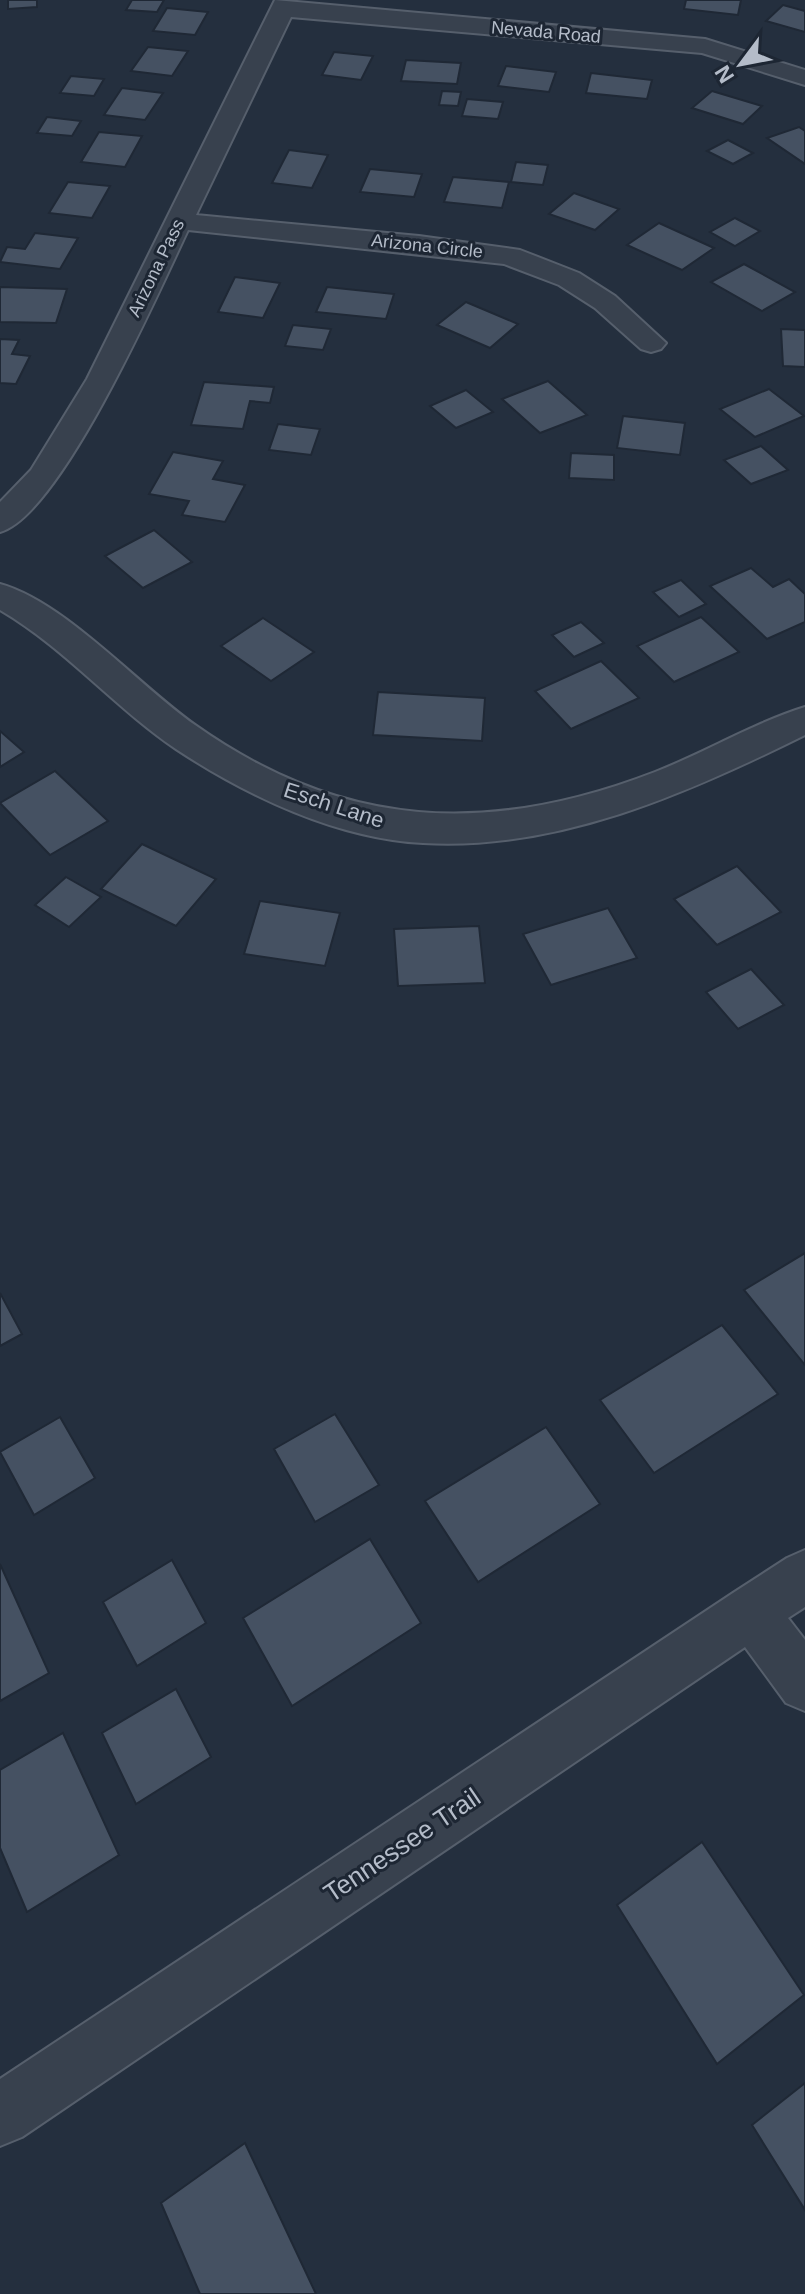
<svg xmlns="http://www.w3.org/2000/svg" width="805" height="2294" font-family="Helvetica,sans-serif">
<style>
.building{fill:#455162;stroke:#1f2835;stroke-width:2}
.lines{fill:none;stroke-linecap:round;stroke-linejoin:round}
.street-casing{stroke:#565f6c;stroke-width:4}
.street{fill:#38414e;fill-rule:evenodd}
.labels{text-anchor:middle;dominant-baseline:central;stroke-width:6;stroke-linejoin:round;paint-order:stroke}
.far-street-label{font-size:18px;fill:#b4bcc9;stroke:#1d2633}
.street-label{font-size:22px;fill:#b4bcc9;stroke:#1d2633}
.near-street-label{font-size:26px;fill:#b4bcc9;stroke:#1d2633}
</style>
<rect width="100%" height="100%" fill="#242f3e"/>
<!-- building -->
<g class="building">
<polygon points="8,0 37,0 37,7 8,9"/>
<polygon points="132,0 164,0 157,12 126,10"/>
<polygon points="686,0 741,0 738,15 684,9"/>
<polygon points="783,5 805,11 805,32 766,21"/>
<polygon points="167,8 208,12 195,35 153,31"/>
<polygon points="148,47 188,51 172,76 131,71"/>
<polygon points="334,52 373,56 361,80 322,75"/>
<polygon points="406,60 461,63 457,84 401,81"/>
<polygon points="506,66 556,72 549,92 498,86"/>
<polygon points="591,73 652,80 647,99 586,93"/>
<polygon points="71,76 104,79 94,96 60,93"/>
<polygon points="122,88 163,93 145,120 104,115"/>
<polygon points="442,91 461,92 458,106 439,105"/>
<polygon points="712,91 762,106 743,124 692,108"/>
<polygon points="467,99 503,102 498,119 462,116"/>
<polygon points="47,117 81,121 72,136 37,133"/>
<polygon points="799,127 805,131 805,164 767,138"/>
<polygon points="99,132 142,136 125,167 81,162"/>
<polygon points="728,140 753,153 733,164 707,151"/>
<polygon points="289,150 328,155 312,188 272,183"/>
<polygon points="516,162 548,165 543,185 511,182"/>
<polygon points="370,169 422,174 414,197 360,192"/>
<polygon points="453,177 509,182 502,208 444,202"/>
<polygon points="68,182 110,186 92,218 49,213"/>
<polygon points="574,193 619,209 595,230 549,214"/>
<polygon points="735,218 760,231 735,246 710,232"/>
<polygon points="659,223 714,248 682,270 627,245"/>
<polygon points="35,233 78,238 60,269 0,262 7,247 25,249"/>
<polygon points="744,264 795,292 762,311 711,282"/>
<polygon points="235,277 280,283 263,318 218,312"/>
<polygon points="0,287 67,289 56,323 0,322"/>
<polygon points="327,287 394,294 386,319 316,312"/>
<polygon points="466,302 518,324 490,348 437,325"/>
<polygon points="293,325 331,329 323,350 285,346"/>
<polygon points="781,329 805,330 805,367 783,366"/>
<polygon points="0,339 19,340 12,354 30,356 16,384 0,383"/>
<polygon points="548,381 587,415 540,433 502,399"/>
<polygon points="204,382 274,387 270,403 250,401 243,429 191,425"/>
<polygon points="769,389 804,416 755,437 720,409"/>
<polygon points="466,390 493,412 456,428 430,406"/>
<polygon points="623,416 685,423 680,455 617,448"/>
<polygon points="278,424 320,429 311,455 269,450"/>
<polygon points="761,446 788,470 751,484 724,460"/>
<polygon points="173,452 223,461 213,479 245,485 225,522 182,515 189,501 149,494"/>
<polygon points="571,453 614,455 614,480 569,478"/>
<polygon points="154,530 192,562 143,588 105,556"/>
<polygon points="751,568 773,587 789,579 805,594 805,622 767,639 710,586"/>
<polygon points="681,580 706,604 679,617 653,592"/>
<polygon points="701,617 739,652 674,682 637,646"/>
<polygon points="263,618 314,652 271,681 221,646"/>
<polygon points="581,622 604,643 574,657 552,635"/>
<polygon points="601,661 639,698 571,729 535,691"/>
<polygon points="378,692 485,698 482,741 373,735"/>
<polygon points="0,731 24,752 0,767"/>
<polygon points="55,771 108,821 50,855 0,803"/>
<polygon points="142,844 216,879 176,926 101,889"/>
<polygon points="737,866 781,912 717,945 674,899"/>
<polygon points="66,877 101,897 69,927 35,905"/>
<polygon points="260,901 340,913 325,966 244,954"/>
<polygon points="608,908 637,958 551,985 523,934"/>
<polygon points="479,926 485,983 398,986 394,929"/>
<polygon points="751,969 784,1005 738,1029 706,992"/>
<polygon points="805,1253 805,1365 744,1290"/>
<polygon points="0,1293 22,1334 0,1346"/>
<polygon points="722,1325 778,1394 654,1473 600,1400"/>
<polygon points="335,1414 379,1485 315,1522 274,1449"/>
<polygon points="60,1417 95,1478 34,1515 0,1452"/>
<polygon points="546,1427 600,1504 478,1582 425,1501"/>
<polygon points="370,1539 421,1623 292,1706 243,1618"/>
<polygon points="172,1560 206,1623 137,1666 103,1602"/>
<polygon points="0,1564 49,1673 0,1701"/>
<polygon points="176,1689 211,1757 136,1804 102,1733"/>
<polygon points="63,1733 119,1855 27,1912 0,1848 0,1770"/>
<polygon points="702,1842 804,1995 717,2064 617,1905"/>
<polygon points="805,2083 805,2210 752,2125"/>
<polygon points="245,2143 316,2294 200,2294 161,2203"/>
</g>
<g class="lines">
<defs>
<g id="street">
<path d="M 275,0 L 705,39 L 805,70 L 805,85 L 702,53 L 291,17 L 196,215 L 419,236 L 520,250 L 579,273 L 615,296 L 666,343 L 661,349 L 651,352 L 641,349 L 595,308 L 559,285 L 504,264 L 188,230 C 159,291 61,515 0,532 L 0,502 L 31,470 L 87,379 Z"/>
<path d="M 0,584 C 65,602 138,685 195,725 C 343,830 489,836 655,772 C 704,753 756,722 805,707 L 805,735 C 688,793 557,851 423,843 C 338,839 247,796 176,749 C 114,707 65,648 0,610 Z"/>
<polygon points="805,1550 805,1607 788,1618 805,1640 805,1711 786,1703 745,1647 22,2137 0,2146 0,2079 733,1593 787,1558"/>
</g>
</defs>
<!-- street casing -->
<use href="#street" class="street-casing"/>
<!-- street -->
<use href="#street" class="street"/>
</g>
<g class="labels">
<!-- far-street labels -->
<g class="far-street-label">
<text transform="translate(546 32) rotate(5)">Nevada Road</text>
<text transform="translate(427 246) rotate(6)">Arizona Circle</text>
<text transform="translate(156 268) rotate(-64)">Arizona Pass</text>
</g>
<!-- street labels -->
<g class="street-label">
<text transform="translate(334 805) rotate(18)">Esch Lane</text>
</g>
<!-- near-street labels -->
<g class="near-street-label">
<text transform="translate(402 1845) rotate(-34)">Tennessee Trail</text>
</g>
</g>
<!-- north arrow -->
<g transform="translate(741 64) rotate(238)" stroke="#1d2633" stroke-width="6" paint-order="stroke">
<path d="M0-6L14 30L0 20L-14 30Z" fill="#b4bcc9"/>
<text y="-12" font-size="22" font-weight="bold" text-anchor="middle" fill="#b4bcc9">N</text>
</g>
</svg>
